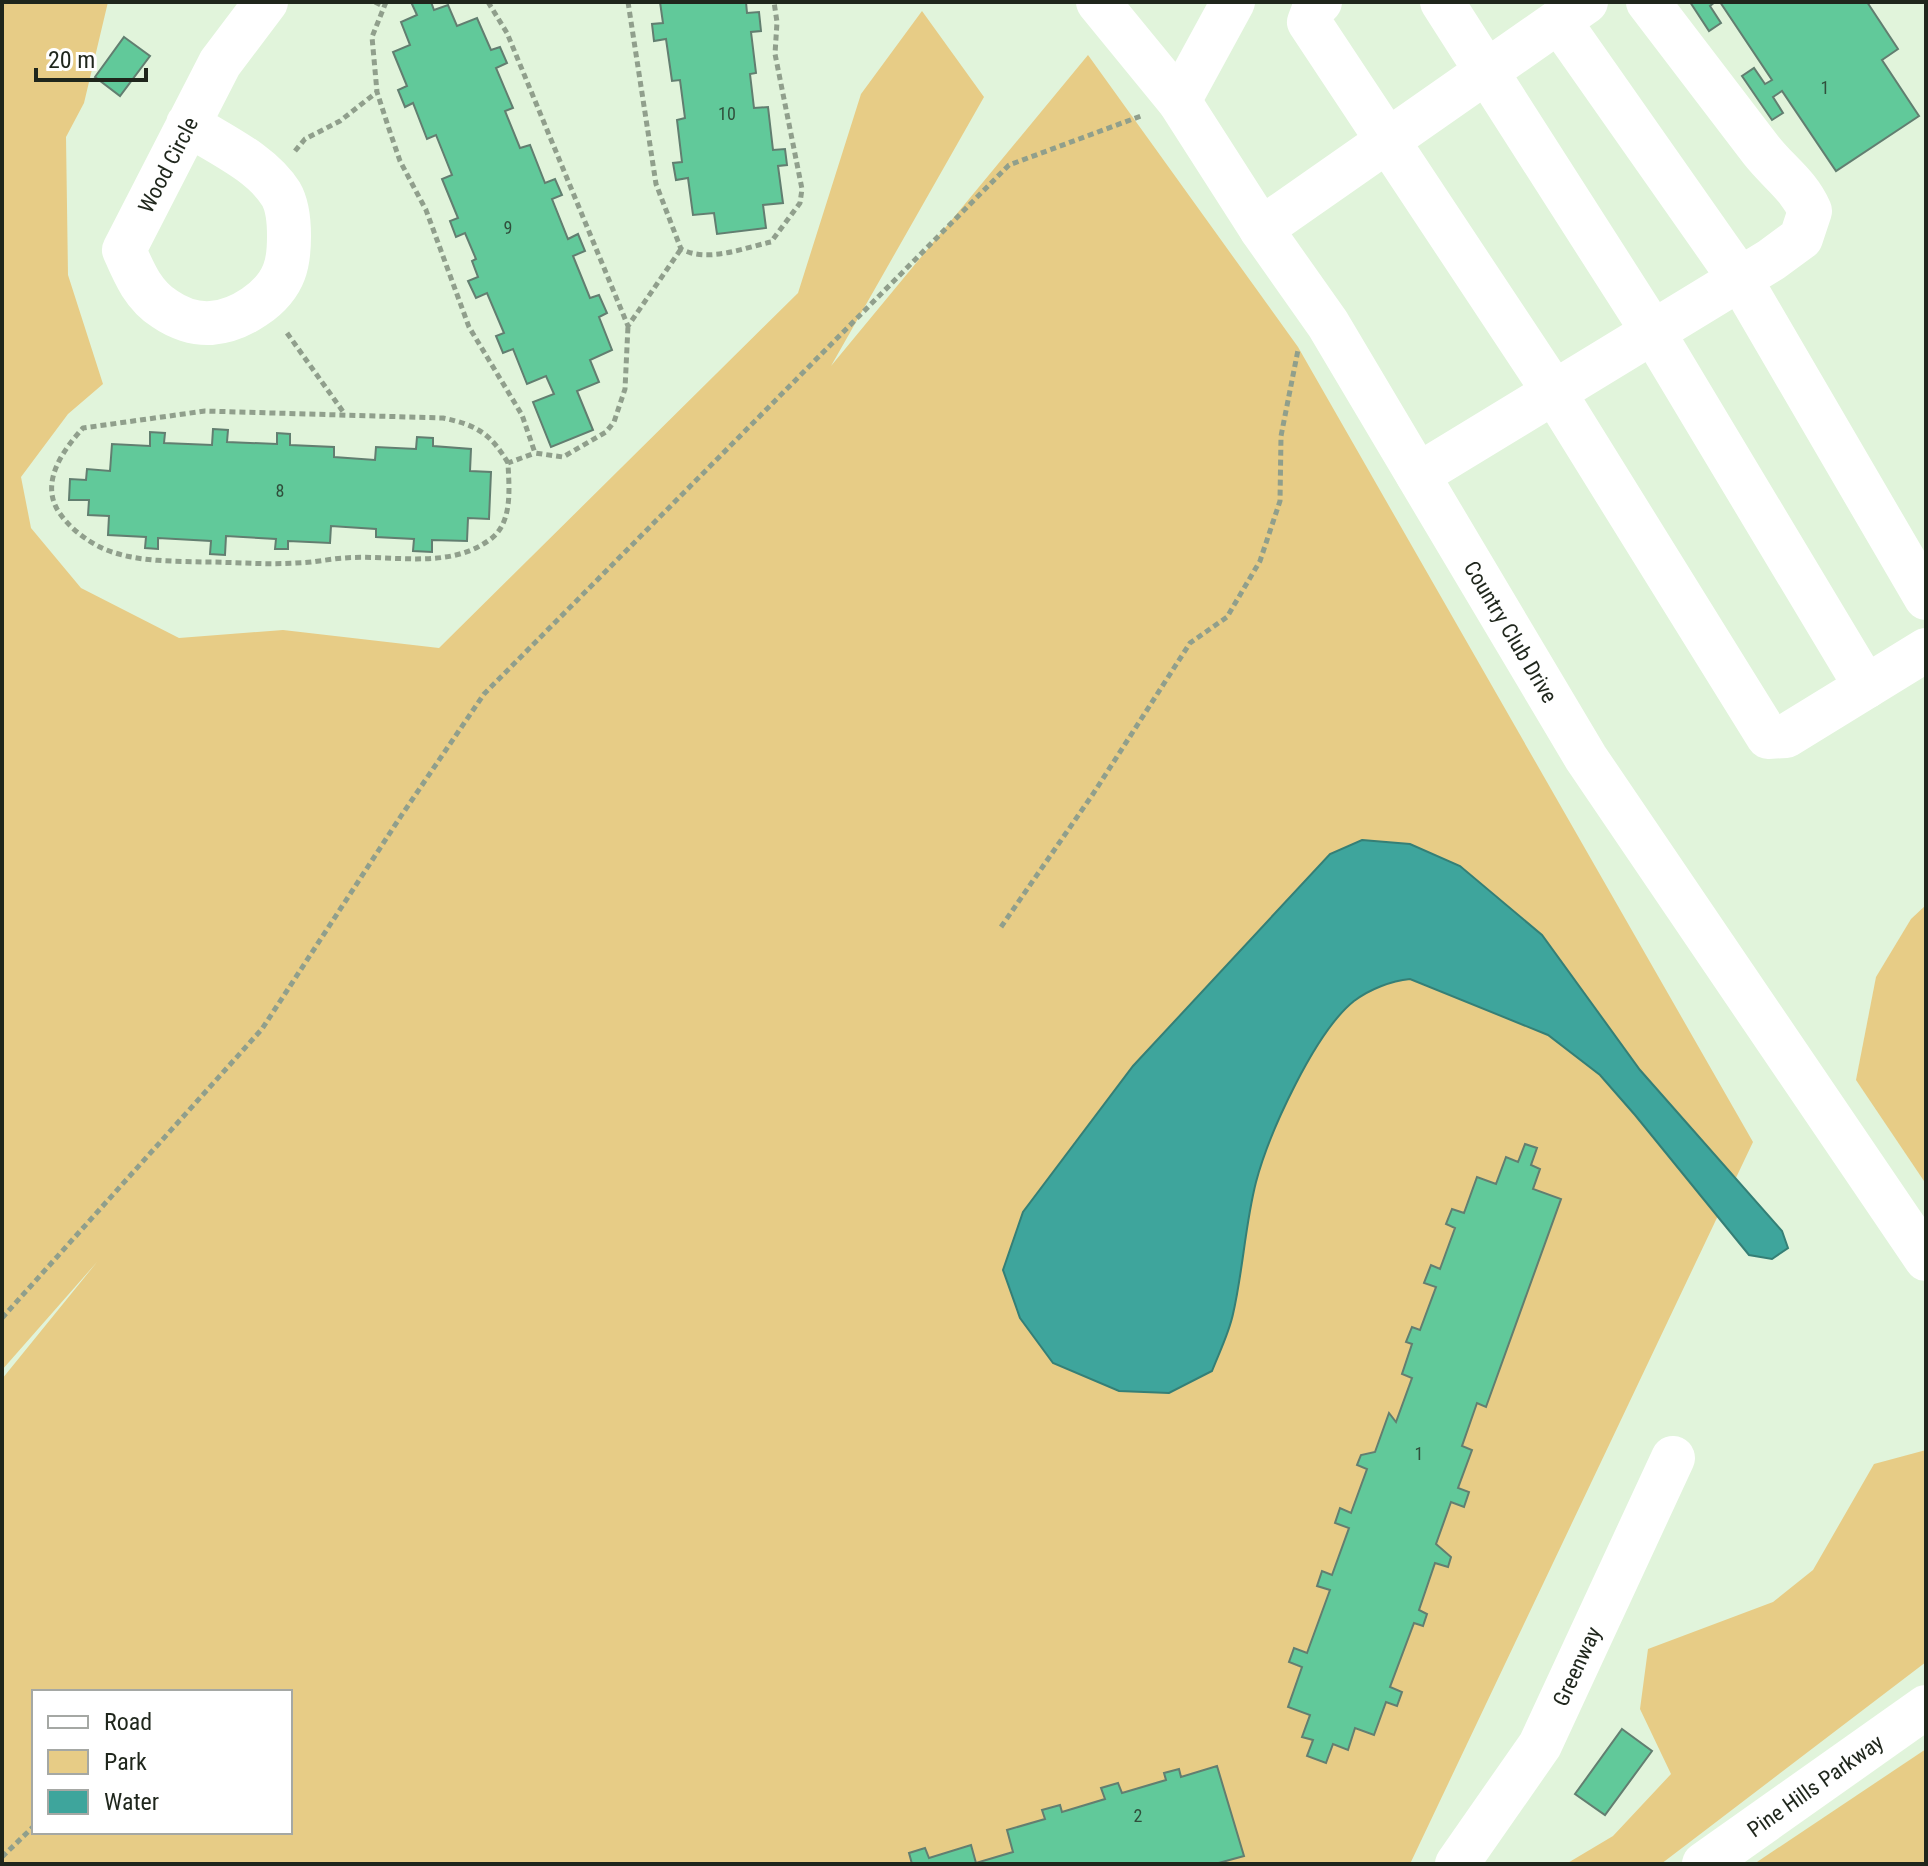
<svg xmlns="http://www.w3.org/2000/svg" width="1928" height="1866" font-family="'Roboto Condensed',sans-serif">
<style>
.green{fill:#e7cc86;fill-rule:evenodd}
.water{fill:#3ea59c;stroke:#357f76;stroke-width:2}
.building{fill:#61c99a;stroke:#627e70;stroke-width:2}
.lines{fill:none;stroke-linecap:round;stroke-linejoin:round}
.path{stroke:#909f8c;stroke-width:5;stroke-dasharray:6 4;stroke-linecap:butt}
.minor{stroke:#fff;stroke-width:44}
.labels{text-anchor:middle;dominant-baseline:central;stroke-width:6;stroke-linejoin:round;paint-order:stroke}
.number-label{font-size:18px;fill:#304f3c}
.street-label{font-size:22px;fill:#1f261c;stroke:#fff}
</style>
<rect width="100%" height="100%" fill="#e1f4db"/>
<!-- green -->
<g class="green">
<path d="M 2,2 L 108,2 L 84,103 L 66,137 L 68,275 L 103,384 L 68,414 L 21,477 L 31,528 L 81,588 L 179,638 L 283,630 L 439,648 L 798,293 L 861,94 L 922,11 L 984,97 L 831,366 L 1088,55 L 1298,347 L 1753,1142 L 1410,1864 L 2,1864 L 2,1379 L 97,1262 L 2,1370 ZM 34,1692 L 290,1692 L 290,1832 L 34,1832 Z"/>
<polygon points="1926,905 1926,1184 1856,1080 1876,977 1911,919"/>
<polygon points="1926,1450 1926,1662 1661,1864 1566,1864 1613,1836 1671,1774 1640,1709 1648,1649 1773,1602 1813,1570 1874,1464"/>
<polygon points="1926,1749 1926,1864 1754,1864"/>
</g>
<!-- water -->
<path class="water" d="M 1362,840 L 1410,844 L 1460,866 L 1542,935 L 1640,1070 L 1782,1231 L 1788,1248 L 1772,1259 L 1749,1255 L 1635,1115 L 1600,1075 L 1548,1035 L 1410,979 C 1391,981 1370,989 1354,1001 C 1315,1032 1269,1133 1256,1182 C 1245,1225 1243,1271 1233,1314 C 1229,1333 1219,1353 1212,1371 L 1169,1393 L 1119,1391 L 1053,1363 L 1020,1318 L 1003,1270 L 1023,1212 L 1133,1066 L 1330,854 Z"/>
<!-- building -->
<g class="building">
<polygon points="411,2 431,2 434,10 448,5 457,26 477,18 491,50 500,47 507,63 496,68 513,108 505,111 520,148 530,145 545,183 555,179 562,195 552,199 568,239 578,234 585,251 573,256 590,298 599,295 607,313 599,317 612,350 590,360 599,382 577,391 593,430 551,447 533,402 554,394 546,376 527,384 513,349 503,353 496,336 504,333 487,293 476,298 468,281 478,277 472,261 476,259 465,233 456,237 450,221 458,218 442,179 452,175 436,135 427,139 413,103 405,107 398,90 407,86 393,52 410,45 401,22 417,15"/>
<polygon points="660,2 746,2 747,13 759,12 761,31 751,32 756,73 750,74 754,108 768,107 773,150 785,149 787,165 778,166 783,203 763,205 766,228 717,234 714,213 693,215 688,178 676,180 673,163 682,162 677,120 685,118 680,80 672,81 666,39 654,41 652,24 663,23"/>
<polygon points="1690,2 1715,2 1710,6 1721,23 1709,31"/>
<polygon points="1720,2 1867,2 1898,49 1882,60 1919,116 1836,171 1782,91 1773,97 1783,113 1772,120 1742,76 1754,68 1765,84 1772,80"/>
<polygon points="124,37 150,56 120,96 95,77"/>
<polygon points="213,429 228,430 227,442 277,444 277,433 290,434 290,445 334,447 334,457 375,460 376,447 416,449 417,437 433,438 433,446 471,449 470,471 491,472 489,519 468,518 467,541 432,540 432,552 413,551 414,539 376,537 376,529 331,526 330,543 288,541 288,549 275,549 276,539 226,536 225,555 210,554 211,541 158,538 158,549 145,548 146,537 108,535 109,516 88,515 89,500 69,500 70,479 86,480 87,469 110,471 112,444 150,446 150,432 165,433 164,443 212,445"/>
<polygon points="1525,1144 1537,1148 1531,1165 1540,1169 1533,1189 1561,1199 1486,1407 1477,1403 1462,1446 1472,1450 1458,1488 1469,1492 1464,1507 1451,1502 1436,1544 1451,1557 1448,1567 1435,1563 1419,1610 1427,1614 1423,1626 1414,1623 1390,1687 1402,1692 1397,1706 1386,1702 1374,1735 1355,1728 1348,1750 1333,1744 1326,1763 1307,1756 1313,1740 1302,1737 1310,1715 1288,1707 1302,1667 1289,1662 1294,1648 1307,1653 1330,1590 1317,1586 1322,1571 1332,1575 1349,1528 1335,1523 1340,1508 1351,1513 1367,1469 1357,1465 1361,1455 1375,1452 1389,1413 1396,1422 1412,1378 1402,1374 1412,1344 1406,1342 1412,1327 1420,1330 1436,1287 1424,1283 1431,1265 1440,1269 1455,1228 1446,1224 1452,1209 1464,1213 1477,1177 1496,1184 1506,1157 1518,1162"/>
<polygon points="1622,1729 1652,1751 1605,1815 1575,1794"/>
<polygon points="1217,1766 1244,1856 1215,1864 912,1864 909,1853 925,1848 929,1858 971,1845 976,1863 1013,1852 1007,1830 1045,1819 1042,1810 1060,1805 1062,1812 1105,1799 1101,1788 1118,1783 1122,1793 1166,1780 1164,1773 1179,1769 1181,1777"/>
</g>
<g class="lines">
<!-- path -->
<g class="path">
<polyline points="375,2 383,6"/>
<polyline points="386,2 372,37 377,92 389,129 400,161 426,210 469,327 522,415 535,453 563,457 606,432 614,422 625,389 628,326"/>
<polyline points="488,2 507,33 628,326 681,249"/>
<path d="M 628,2 L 656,184 L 681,249 C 708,263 743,248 771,242 L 800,203 L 802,189 L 775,54 L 777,22 L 774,2"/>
<polyline points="295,151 305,139 340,121 377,92"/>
<polyline points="287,333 344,413"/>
<path d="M 508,463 C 491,434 477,425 443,418 L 205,411 L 83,428 C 64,449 41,480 57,509 C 67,526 85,540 102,548 C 133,562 171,561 204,562 C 235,562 265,565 296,563 C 312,563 328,559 344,558 C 393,554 450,571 492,538 C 513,521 509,487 508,463 L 535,453"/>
<polyline points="1001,927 1093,794 1190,643 1227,617 1260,561 1280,501 1281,436 1298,350"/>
<polyline points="2,1318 262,1029 401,816 484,694 1009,165 1141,116"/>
<polyline points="2,1857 34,1826"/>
</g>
<!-- minor -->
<g class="minor">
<path id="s1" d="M 1098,2 L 1179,101 L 1261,229 L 1328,324 L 1586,758 L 1926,1259"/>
<polyline points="1320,2 1315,6 1309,22 1554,392 1768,737 1786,736 1926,650"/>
<polyline points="1442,2 1653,332 1866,687"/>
<polyline points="1559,21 1740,279 1926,598"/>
<polyline points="1179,101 1233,2"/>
<path id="s2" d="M 188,124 C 219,144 261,162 281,194 C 288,206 289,222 289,236 C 289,247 288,262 284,272 C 274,299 239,321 211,323 C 195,324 178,318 165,309 C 143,295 134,273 124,250 L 220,63 L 266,2"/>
<polyline points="1261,229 1586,2"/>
<path d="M 1418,475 L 1771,260 L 1801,238 L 1810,211 C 1798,184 1779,173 1761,150 L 1648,2"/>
<path id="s3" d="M 1457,1864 L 1540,1745 L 1673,1458"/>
<path id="s4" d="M 1704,1864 L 1926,1707"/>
</g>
</g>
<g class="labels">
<!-- number labels -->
<g class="number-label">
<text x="1825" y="87">1</text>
<text x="727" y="113">10</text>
<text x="508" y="227">9</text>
<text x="280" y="490">8</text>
<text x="1419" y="1453">1</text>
<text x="1138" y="1815">2</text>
</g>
<!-- street labels -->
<g class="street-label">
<text stroke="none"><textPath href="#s2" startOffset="508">Wood Circle</textPath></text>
<text stroke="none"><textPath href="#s1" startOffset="754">Country Club Drive</textPath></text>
<text stroke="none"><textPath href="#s3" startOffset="232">Greenway</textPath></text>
<text stroke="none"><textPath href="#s4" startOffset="136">Pine Hills Parkway</textPath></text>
</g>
</g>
<!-- border -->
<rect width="1928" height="1866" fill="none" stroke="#1f261c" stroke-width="8"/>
<!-- legend -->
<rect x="32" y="1690" width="260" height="144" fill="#ffffff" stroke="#a5a8a4" stroke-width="2"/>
<rect x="48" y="1716" width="40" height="12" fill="#ffffff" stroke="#a5a8a4" stroke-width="2"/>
<text x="104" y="1730" font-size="24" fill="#1f261c">Road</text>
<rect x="48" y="1750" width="40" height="24" fill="#e7cc86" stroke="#a5a8a4" stroke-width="2"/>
<text x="104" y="1770" font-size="24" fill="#1f261c">Park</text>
<rect x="48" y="1790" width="40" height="24" fill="#3ea59c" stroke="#a5a8a4" stroke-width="2"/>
<text x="104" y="1810" font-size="24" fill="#1f261c">Water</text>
<!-- scale -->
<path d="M36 68v12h110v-12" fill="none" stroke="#1f261c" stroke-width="4"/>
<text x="48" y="68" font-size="24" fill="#1f261c" stroke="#ffffff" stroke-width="6" paint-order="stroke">20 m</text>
</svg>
